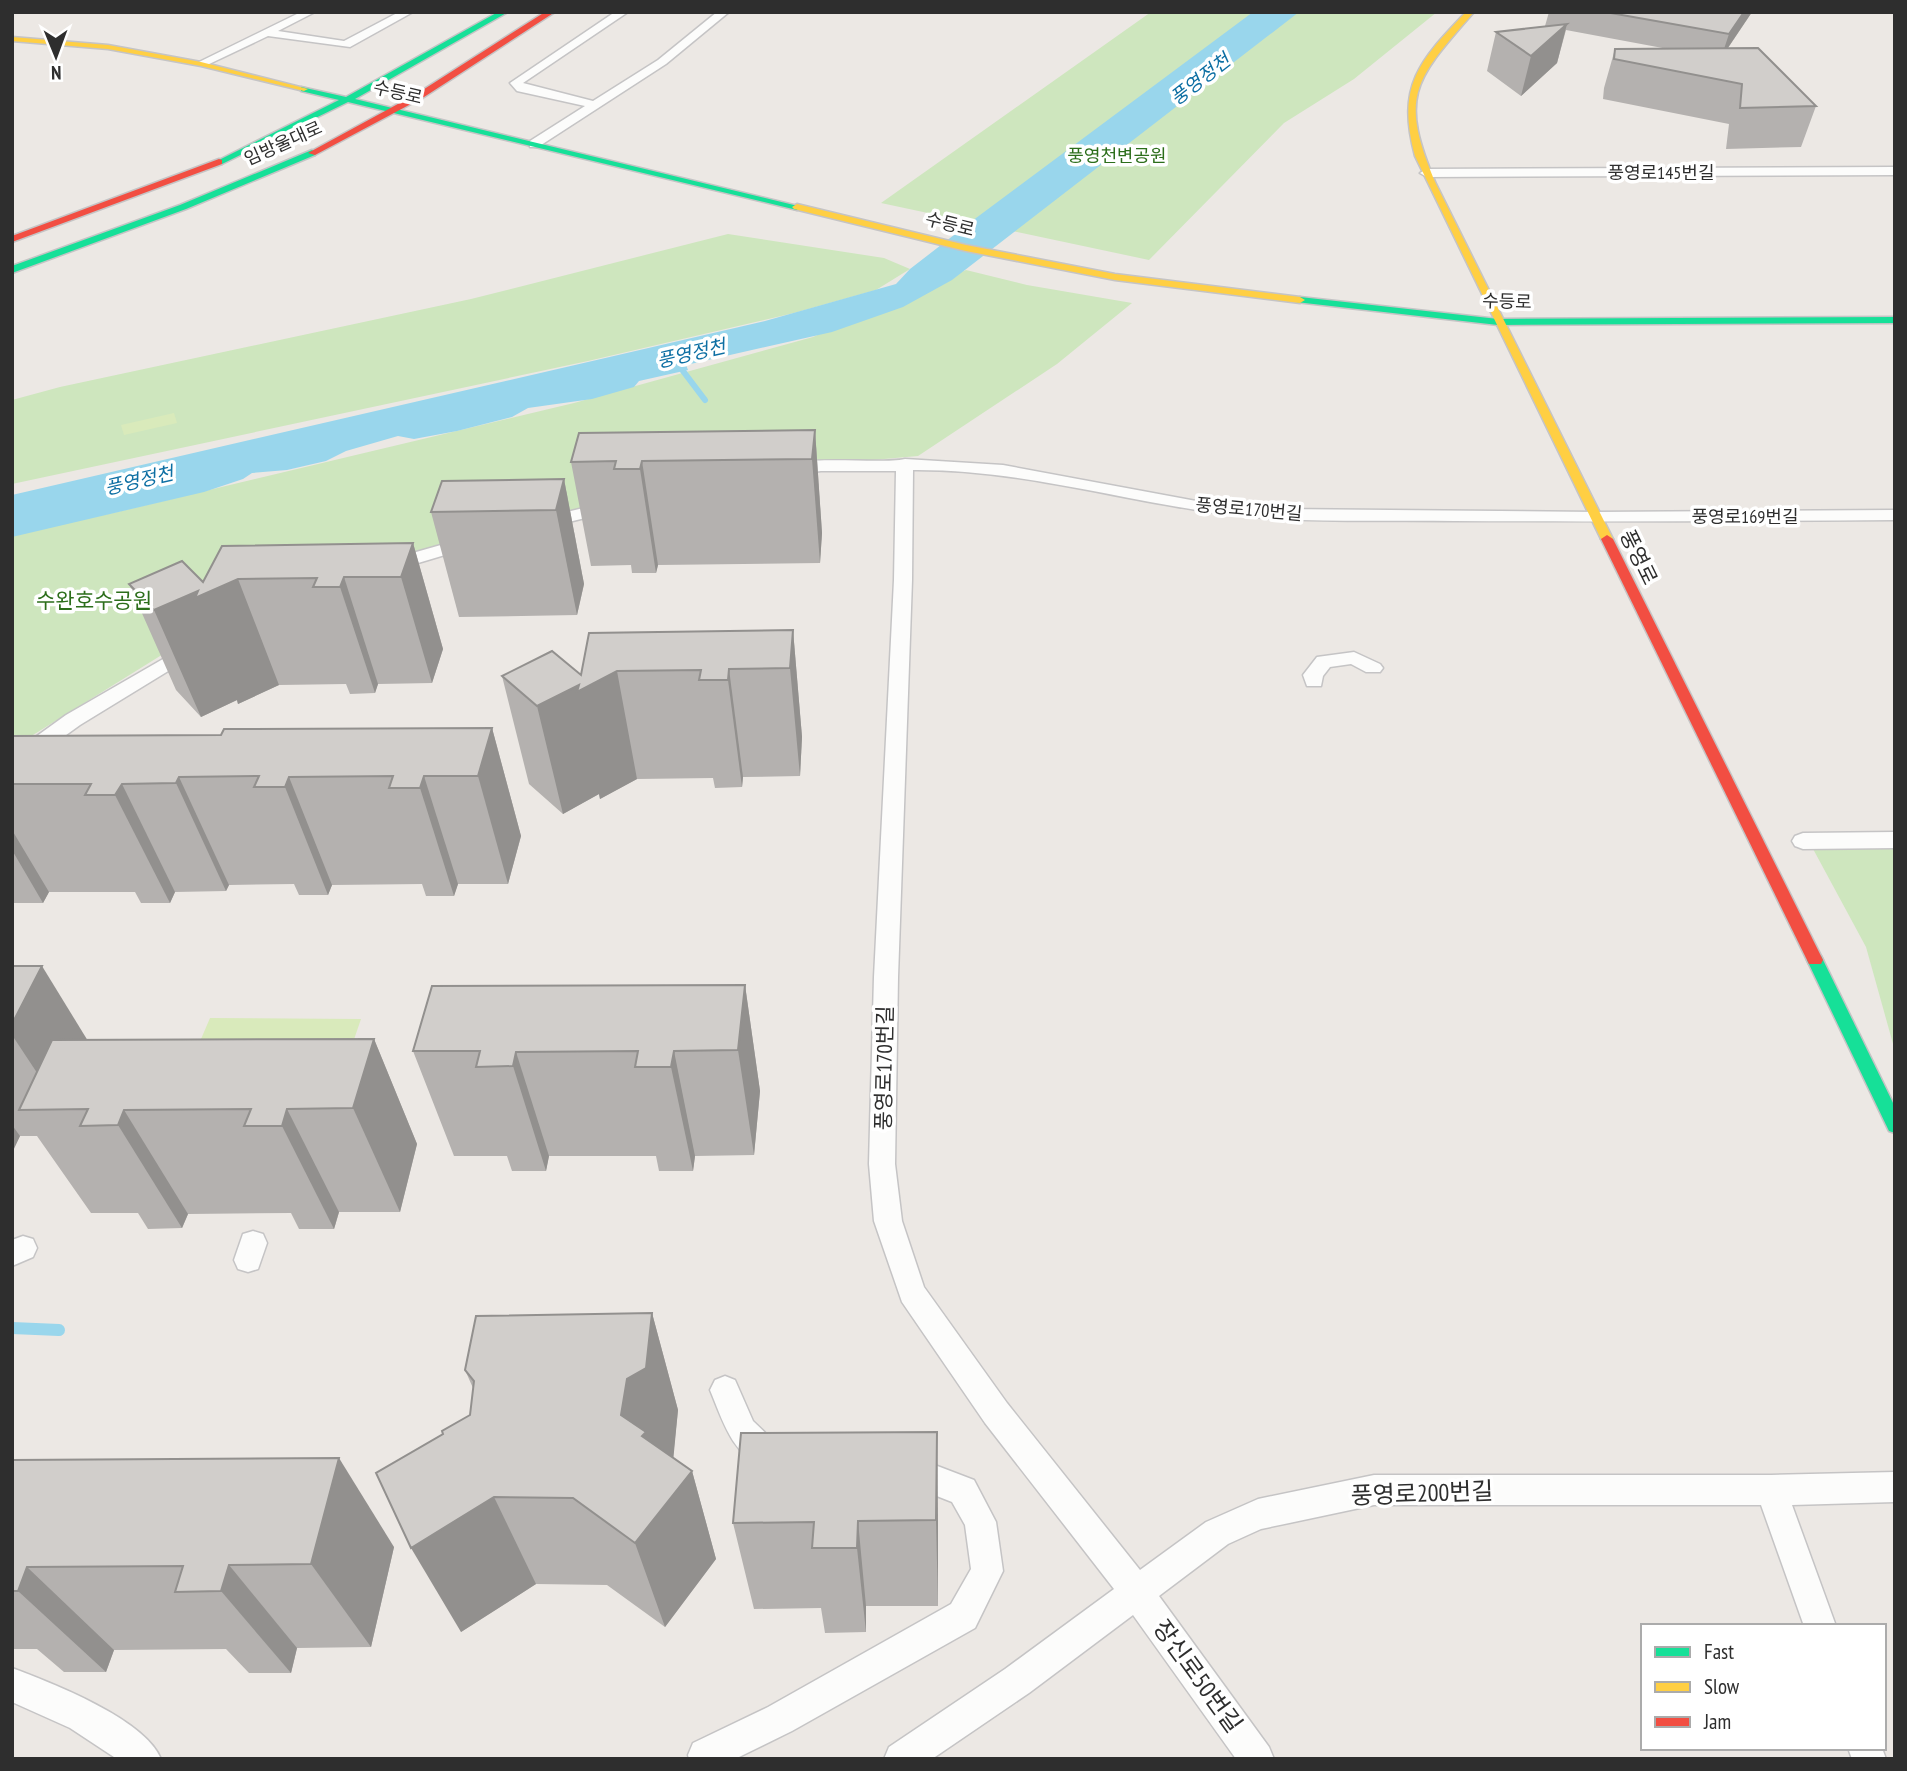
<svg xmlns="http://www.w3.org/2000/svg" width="1907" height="1771" font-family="'PT Sans Narrow','Noto Sans KR',sans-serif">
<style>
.green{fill:#cee6be}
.pitch{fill:#d9eabb}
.water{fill:#99d6ec}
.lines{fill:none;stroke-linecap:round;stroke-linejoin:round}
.stream-far1{stroke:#99d6ec;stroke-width:6}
.stream{stroke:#99d6ec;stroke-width:12}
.street-casing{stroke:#c5c4c5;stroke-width:3}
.fast-casing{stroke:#c5c4c5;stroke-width:3}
.slow-casing{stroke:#c5c4c5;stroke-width:3}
.jam-casing{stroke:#c5c4c5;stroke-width:3}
.street{fill:#fcfcfb;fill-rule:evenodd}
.fast{fill:#16e098;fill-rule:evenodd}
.slow{fill:#ffcf43;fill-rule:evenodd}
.jam{fill:#f24e42;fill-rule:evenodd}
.wall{fill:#b4b1af}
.shaded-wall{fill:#92908e}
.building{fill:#d1cecb;stroke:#92908e;stroke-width:2}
.labels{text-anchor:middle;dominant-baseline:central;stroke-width:7;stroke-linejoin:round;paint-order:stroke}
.far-street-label{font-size:18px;fill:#2e2e2e;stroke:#fff}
.far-park-label{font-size:18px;fill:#2c6e1b;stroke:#fff}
.far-water-label{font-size:19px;font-style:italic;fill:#0d6fa3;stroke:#fff}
.street-label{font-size:21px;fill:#2e2e2e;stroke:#fff}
.park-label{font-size:21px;fill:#2c6e1b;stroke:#fff}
.near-street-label{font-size:24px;fill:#2e2e2e;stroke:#fff}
</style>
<rect width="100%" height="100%" fill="#ece8e4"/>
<!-- green -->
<g class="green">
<polygon points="1151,12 1437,12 1354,79 1284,123 1149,260 881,203"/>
<polygon points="728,234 884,258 910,269 876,290 794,313 588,361 12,484 12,400 60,387 471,299"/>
<polygon points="966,270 1027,285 1132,303 1057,364 918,456 712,474 255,597 12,748 12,534 117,512 574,403 813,337"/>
<polygon points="1895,846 1895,1051 1866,947 1812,847"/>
</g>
<!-- pitch -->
<g class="pitch">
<polygon points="174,413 177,423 124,435 121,425"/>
<polygon points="210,1018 361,1019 349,1054 195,1053"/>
</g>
<!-- water -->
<polygon class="water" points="1253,12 1299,12 952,280 903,307 832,332 686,365 688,370 639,381 634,387 592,399 528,408 512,417 457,431 414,439 398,436 346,451 326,461 287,470 252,473 243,479 204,492 12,537 12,495 765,321 896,284 910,269 976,218"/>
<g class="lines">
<!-- stream-far1 -->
<polyline class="stream-far1" points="681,360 683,371 705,400"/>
<!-- stream -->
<polyline class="stream" points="12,1328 59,1330"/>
<defs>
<g id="street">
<polygon points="301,12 315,12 278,31 344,41 399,12 413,12 350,47 268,36 205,66 195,64"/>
<polygon points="615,12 628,12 523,83 593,101 658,60 717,12 729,12 666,64 538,147 530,147 530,141 585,106 517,91 510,83"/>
<polygon points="1895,167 1895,175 1427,177 1420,173 1427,169"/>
<path d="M 905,459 L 1003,465 L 1207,503 L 1281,509 L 1596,512 L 1895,510 L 1895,520 C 1748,521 1602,522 1455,521 C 1397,520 1338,522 1280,519 C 1157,513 1038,469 913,470 L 912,580 L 898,977 L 895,1164 L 902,1221 L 924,1287 L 1007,1403 L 1140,1570 L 1206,1522 L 1258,1499 L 1374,1475 L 1771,1475 L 1895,1472 L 1895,1502 L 1792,1505 L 1836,1626 L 1804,1626 L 1761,1505 L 1374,1505 L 1261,1529 L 1228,1544 L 1159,1596 L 1269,1747 L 1274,1759 L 1236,1759 L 1133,1615 L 1029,1693 L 932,1759 L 884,1759 L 889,1747 L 1005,1669 L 1114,1589 L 985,1423 L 902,1302 L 874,1221 L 869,1164 L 874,977 L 894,580 L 896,471 L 821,471 L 786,475 L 777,470 C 794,453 878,465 905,459 Z"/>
<polygon points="612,501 618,502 621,506 618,510 540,529 531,524 534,520"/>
<polygon points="469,537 475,538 478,542 475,546 388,572 379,566 381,562"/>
<polygon points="189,644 196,646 199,650 196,654 80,725 19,769 12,771 12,754 66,715"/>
<polygon points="1354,652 1380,664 1383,668 1380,672 1366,672 1351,664 1330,667 1323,676 1321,686 1307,686 1303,675 1317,657"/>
<polygon points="1895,832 1895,848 1803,849 1795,846 1792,841 1795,836 1803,833"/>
<polygon points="253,1231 263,1234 267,1243 258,1269 248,1272 238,1269 234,1260 243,1234"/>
<polygon points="23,1236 33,1239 37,1248 33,1257 12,1266 12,1240"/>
<path d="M 725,1376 L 735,1380 L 753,1421 L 777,1444 L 781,1454 L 777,1464 L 766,1469 C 732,1455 723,1421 710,1390 L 715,1380 Z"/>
<polygon points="919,1459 974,1480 996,1522 1003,1571 975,1628 792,1731 735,1759 689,1759 688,1755 693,1743 768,1707 951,1604 971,1569 965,1525 952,1502 919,1489 909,1490 898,1486 894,1475 898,1464"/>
<path d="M 12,1668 C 52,1683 145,1719 161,1759 L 117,1759 L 70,1728 L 12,1702 Z"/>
<polygon points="1848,1748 1882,1748 1886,1759 1852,1759"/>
</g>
<g id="fast">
<polygon points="498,12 508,12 355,99 802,207 797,210 348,102 222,164 215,162 339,100 301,91 301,87 346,97"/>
<polygon points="312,150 316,153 315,155 186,209 12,273 12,266 180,205"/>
<polygon points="1300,297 1498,319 1895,317 1895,323 1498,325 1296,302 1295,300"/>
<polygon points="1815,954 1821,956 1823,960 1895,1107 1895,1133 1889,1131 1807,960 1809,956"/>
</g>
<g id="slow">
<path d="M 1466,12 L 1474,12 C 1415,80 1398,95 1436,184 L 1613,539 L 1611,542 L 1607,543 L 1601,539 L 1415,156 C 1396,86 1419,61 1466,12 Z"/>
<polygon points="12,37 108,45 201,62 308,89 304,91 201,66 108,49 12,41"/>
<polygon points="797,204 966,245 1115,274 1300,297 1305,300 1300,303 1115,280 966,251 794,209 792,207"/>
</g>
<g id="jam">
<polygon points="545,12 555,12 424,97 315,155 308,153 418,93"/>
<polygon points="219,159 222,160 222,164 12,242 12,236"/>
<polygon points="1607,535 1613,539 1823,960 1821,964 1809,964 1807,960 1601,539"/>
</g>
</defs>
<!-- street casing -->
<use href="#street" class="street-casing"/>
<!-- fast casing -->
<use href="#fast" class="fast-casing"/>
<!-- slow casing -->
<use href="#slow" class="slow-casing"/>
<!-- jam casing -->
<use href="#jam" class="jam-casing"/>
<!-- street -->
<use href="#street" class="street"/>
<!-- fast -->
<use href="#fast" class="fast"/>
<!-- slow -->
<use href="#slow" class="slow"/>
<!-- jam -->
<use href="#jam" class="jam"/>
</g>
<!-- wall -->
<g class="wall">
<polygon points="1549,12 1752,12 1728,48 1816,106 1801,147 1726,149 1729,124 1603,99 1604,88 1615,49 1668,49 1566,30 1557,63 1521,96 1487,71 1496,32 1545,26"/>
<polygon points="815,430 822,533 820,563 658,565 656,573 632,573 631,565 591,566 571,462"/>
<polygon points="564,479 584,584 577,615 459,617 431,512"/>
<polygon points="413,543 443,649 432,683 378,684 375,693 350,694 346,684 279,685 238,704 237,700 201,717 176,690 129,584 203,582"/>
<polygon points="793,630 802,737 800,776 743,777 742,787 715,788 713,778 637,779 600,799 599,794 563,814 529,784 502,676 581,675"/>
<polygon points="492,728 521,836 508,884 458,884 454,896 426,896 422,884 332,885 328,895 299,895 294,884 229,885 226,891 175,892 170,903 141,903 135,892 49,892 43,903 14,903 12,900 12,736 221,735"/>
<polygon points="12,966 87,1040 374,1039 417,1144 400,1212 339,1212 334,1229 299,1229 291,1213 188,1214 182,1228 148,1229 138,1213 91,1213 37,1136 20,1136 12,1151"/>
<polygon points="745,985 760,1091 754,1155 695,1156 693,1171 659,1171 656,1156 549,1156 546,1171 512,1171 507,1156 454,1156 413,1051"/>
<polygon points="652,1313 678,1410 673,1457 692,1471 716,1559 665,1627 607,1585 536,1584 461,1632 443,1434 470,1415 473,1388 465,1370"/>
<polygon points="937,1432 938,1606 866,1606 866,1632 825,1633 821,1608 754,1609 733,1523"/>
<polygon points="12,1460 394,1547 371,1647 297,1648 291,1673 249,1673 226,1649 114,1650 106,1672 64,1672 37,1649 12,1649"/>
</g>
<!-- shaded-wall -->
<g class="shaded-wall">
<polygon points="1744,12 1752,12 1721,58 1729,34"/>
<polygon points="1567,24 1557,63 1521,96 1531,56"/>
<polygon points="815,430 822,533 820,563 812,459"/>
<polygon points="642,461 658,565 656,573 640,469"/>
<polygon points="564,479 584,584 577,615 556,510"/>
<polygon points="413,543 443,649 432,683 401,577"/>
<polygon points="344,577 378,684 375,693 340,587"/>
<polygon points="238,579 279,685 238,704 237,700 201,717 154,610 198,591"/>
<polygon points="793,630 802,737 800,776 790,668"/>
<polygon points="729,669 743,777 742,787 728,680"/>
<polygon points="617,671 637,779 600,799 599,794 563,814 537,706 579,685"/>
<polygon points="492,728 521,836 508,884 478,776"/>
<polygon points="424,776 458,884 454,896 420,788"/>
<polygon points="179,777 229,885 226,891 176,783"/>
<polygon points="289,777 332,885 328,895 285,787"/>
<polygon points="122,784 175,892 170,903 115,795"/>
<polygon points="12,830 49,892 43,903 12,850"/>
<polygon points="42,966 107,1072 88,1109 61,1109 12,1035 12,1024"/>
<polygon points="745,985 760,1091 754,1155 738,1050"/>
<polygon points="374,1039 417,1144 400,1212 353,1108"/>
<polygon points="674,1051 695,1156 693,1171 671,1067"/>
<polygon points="516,1052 549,1156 546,1171 513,1066"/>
<polygon points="287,1109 339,1212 334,1229 282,1126"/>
<polygon points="124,1110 188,1214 182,1228 118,1125"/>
<polygon points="12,1125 20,1136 13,1151 12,1151"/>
<polygon points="652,1313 678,1410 673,1462 692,1471 716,1559 665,1627 635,1543 621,1415 627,1379"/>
<polygon points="937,1432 938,1522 938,1606 936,1520"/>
<polygon points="339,1458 394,1547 371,1647 311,1564"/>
<polygon points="494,1497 536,1584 461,1632 411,1548"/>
<polygon points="858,1521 866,1606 866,1632 857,1548"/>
<polygon points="229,1565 297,1648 291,1673 221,1591"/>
<polygon points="27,1567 114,1650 106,1672 18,1591"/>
</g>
<!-- building -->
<g class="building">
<polygon points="1605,12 1744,12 1729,34"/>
<polygon points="1567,24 1531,56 1496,32"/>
<polygon points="1758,48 1816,106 1740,108 1742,84 1614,59 1615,49"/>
<polygon points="815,430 812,459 642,461 640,469 614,469 616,461 571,462 579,433"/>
<polygon points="564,479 556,510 431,512 442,481"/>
<polygon points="413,543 401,577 344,577 340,587 313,587 317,578 238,579 195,598 198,591 154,610 129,584 182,561 203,582 222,546"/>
<polygon points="793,630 790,668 729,669 728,680 699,680 701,670 617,671 577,692 579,685 537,706 502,676 552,651 581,675 589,633"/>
<polygon points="492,728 478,776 424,776 420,788 389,788 393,776 289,777 285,787 254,787 259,776 179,777 176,783 122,784 115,795 85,795 91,784 12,784 12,736 221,735 224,729"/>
<polygon points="12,966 42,966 12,1024"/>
<polygon points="745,985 738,1050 674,1051 671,1067 635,1067 638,1051 516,1052 513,1066 476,1067 480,1051 413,1051 432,986"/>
<polygon points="374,1039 353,1108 287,1109 282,1126 244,1126 251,1109 124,1110 118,1125 80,1126 88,1109 19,1110 52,1040"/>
<polygon points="652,1313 646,1368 627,1379 621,1415 646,1432 642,1436 692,1471 635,1543 573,1498 494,1497 411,1548 376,1473 443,1434 442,1431 470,1415 474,1381 465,1370 476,1316"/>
<polygon points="937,1432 936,1520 858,1521 857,1548 812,1548 814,1522 733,1523 741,1433"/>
<polygon points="339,1458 311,1564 229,1565 221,1591 175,1592 183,1566 27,1567 18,1591 12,1591 12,1460"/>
</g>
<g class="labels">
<!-- far-street labels -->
<g class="far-street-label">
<text transform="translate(398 92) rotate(13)">수등로</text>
<text transform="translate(283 143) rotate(-24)">임방울대로</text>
<text x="1661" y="172">풍영로145번길</text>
<text transform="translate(950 224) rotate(14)">수등로</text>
<text transform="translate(1507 301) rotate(2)">수등로</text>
<text transform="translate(1249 509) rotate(5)">풍영로170번길</text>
<text x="1745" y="516">풍영로169번길</text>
</g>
<!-- far-park labels -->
<g class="far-park-label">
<text x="1117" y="155">풍영천변공원</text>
</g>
<!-- far-water labels -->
<g class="far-water-label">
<text transform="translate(1200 79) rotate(-38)">풍영정천</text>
<text transform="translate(691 353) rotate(-13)">풍영정천</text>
<text transform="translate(139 480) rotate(-13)">풍영정천</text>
</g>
<!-- street labels -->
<g class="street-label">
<text transform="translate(1639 557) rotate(64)">풍영로</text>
<text transform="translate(884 1068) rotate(-89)">풍영로170번길</text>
</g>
<!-- park labels -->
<g class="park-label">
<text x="94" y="600">수완호수공원</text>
</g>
<!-- near-street labels -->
<g class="near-street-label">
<text transform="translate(1422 1493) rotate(-2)">풍영로200번길</text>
<text transform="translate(1198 1676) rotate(54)">장신로50번길</text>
</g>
</g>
<!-- border -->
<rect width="1907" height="1771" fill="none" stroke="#2e2e2e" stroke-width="28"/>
<!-- legend -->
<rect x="1641" y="1624" width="245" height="126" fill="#ffffff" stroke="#ababab" stroke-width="2"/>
<rect x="1655" y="1647" width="35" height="10" fill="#16e098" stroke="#ababab" stroke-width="2"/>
<text x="1704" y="1659" font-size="21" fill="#2e2e2e">Fast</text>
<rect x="1655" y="1682" width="35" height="10" fill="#ffcf43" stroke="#ababab" stroke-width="2"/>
<text x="1704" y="1694" font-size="21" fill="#2e2e2e">Slow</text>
<rect x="1655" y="1717" width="35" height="10" fill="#f24e42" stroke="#ababab" stroke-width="2"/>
<text x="1704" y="1729" font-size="21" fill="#2e2e2e">Jam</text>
<!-- north arrow -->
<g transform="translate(56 56) rotate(179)" stroke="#ffffff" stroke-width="5" paint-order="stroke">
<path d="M0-5L12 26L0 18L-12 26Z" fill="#2e2e2e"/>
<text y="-10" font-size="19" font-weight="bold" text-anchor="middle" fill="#2e2e2e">N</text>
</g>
</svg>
